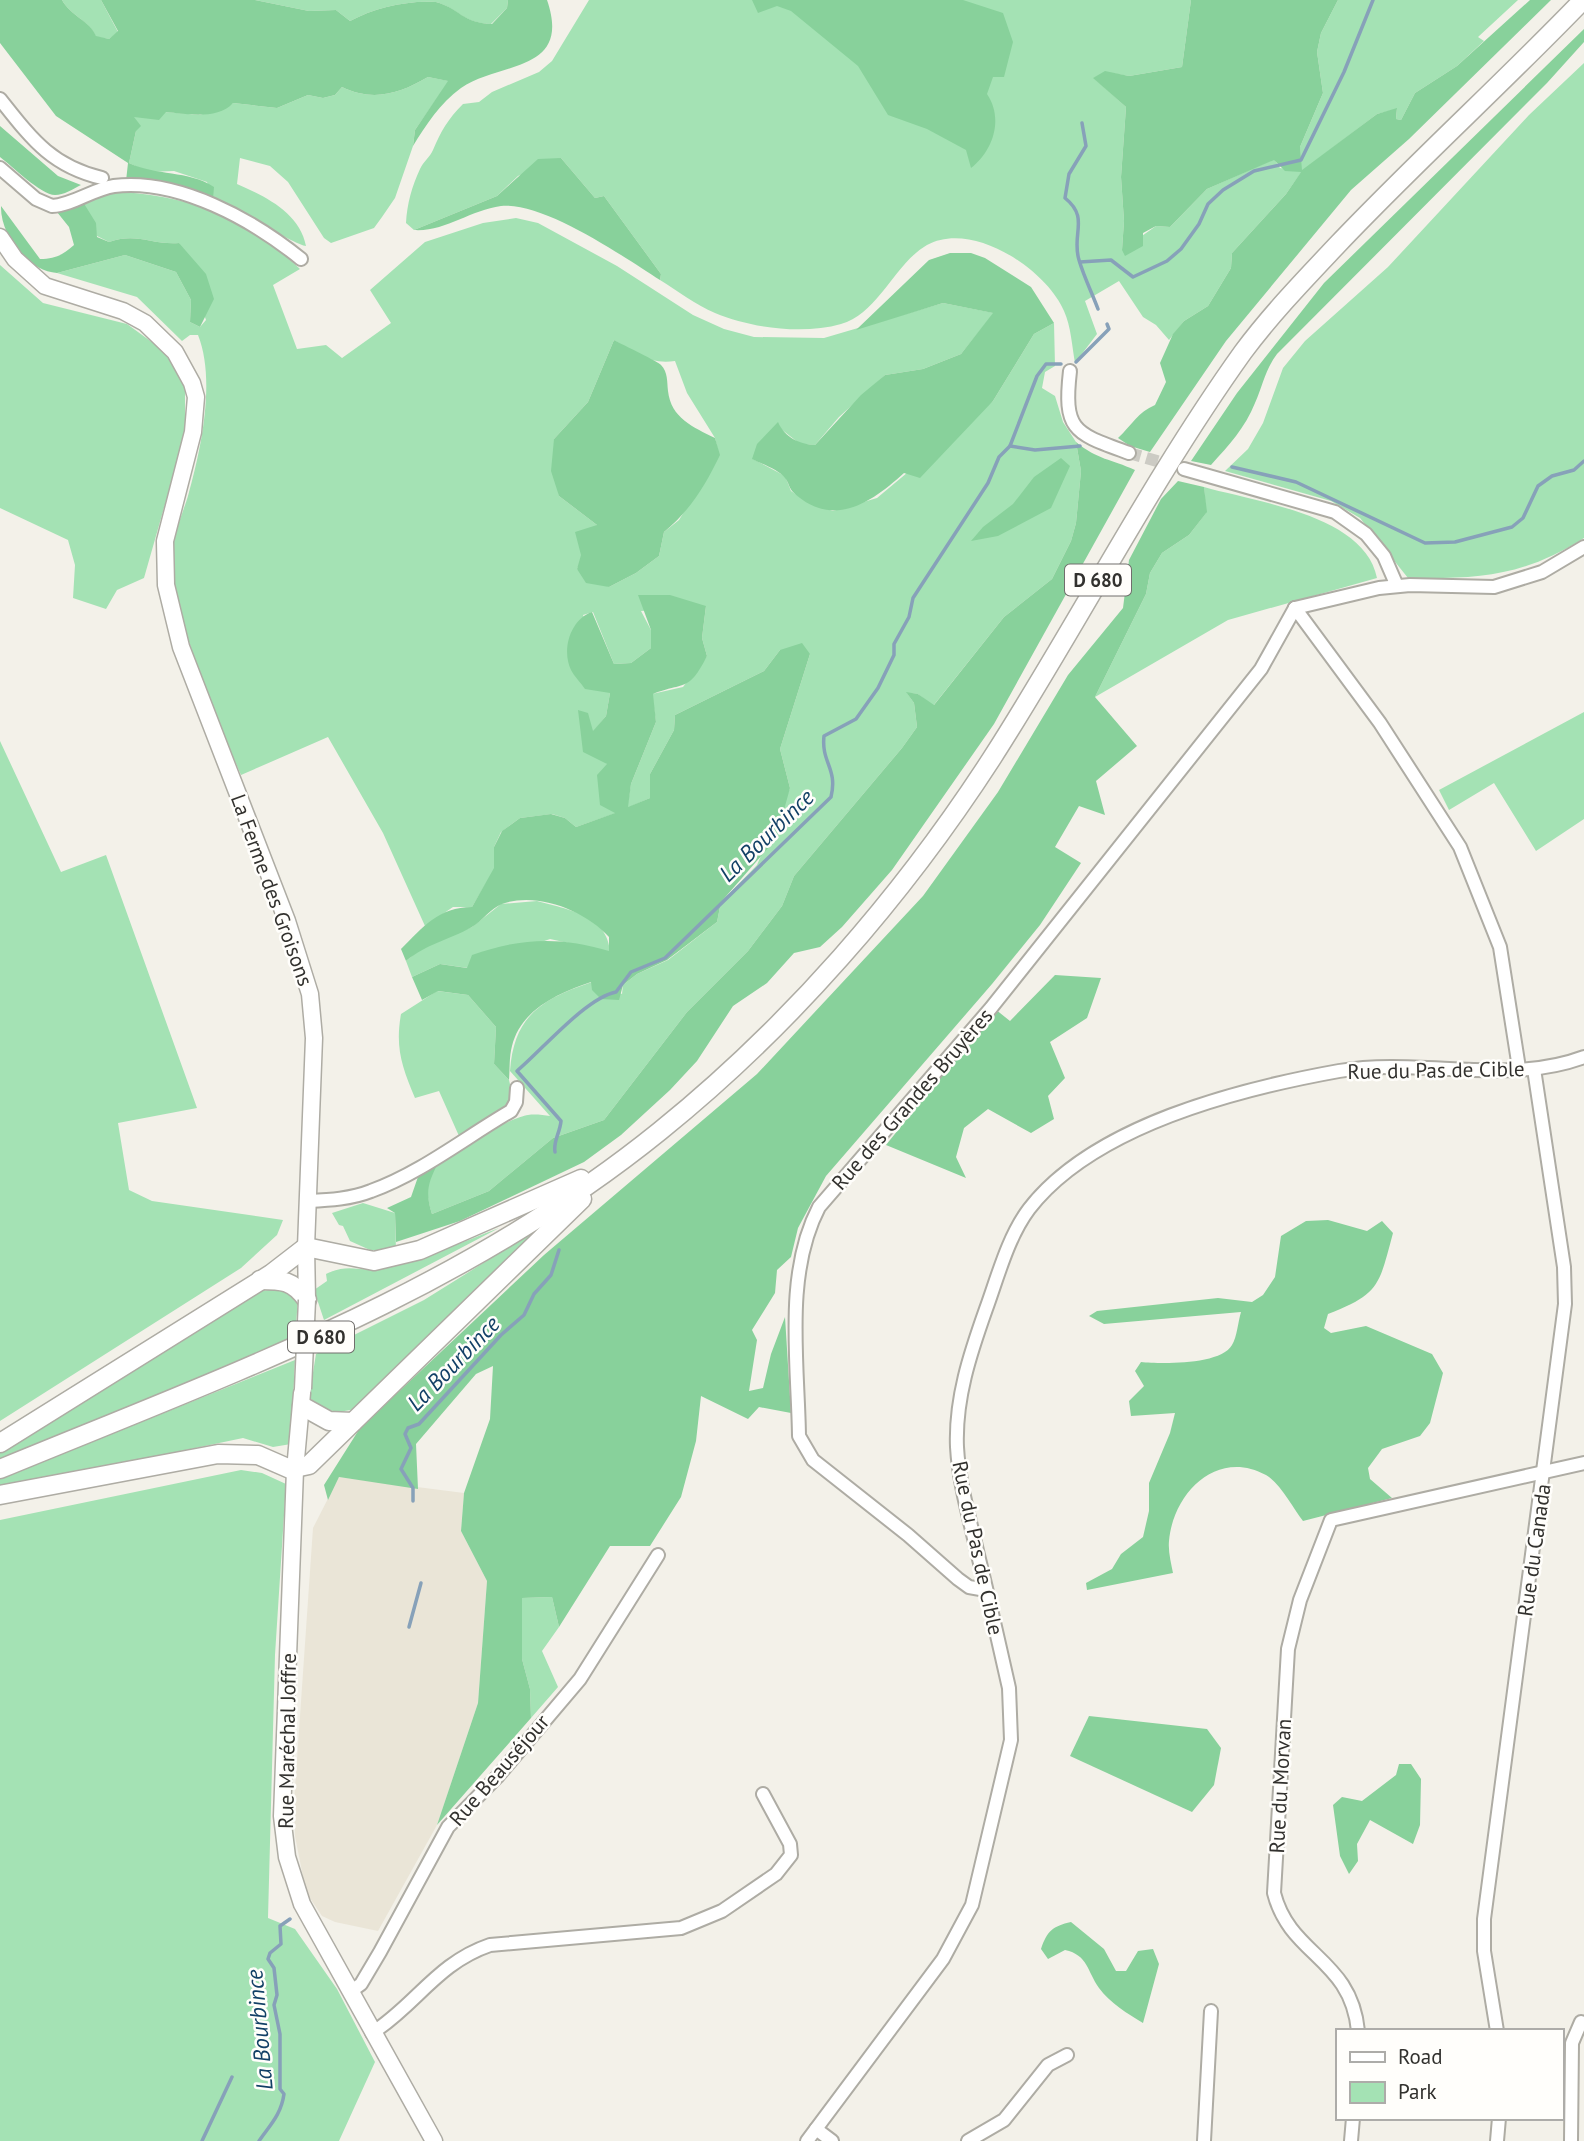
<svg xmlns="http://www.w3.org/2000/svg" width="1584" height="2141" font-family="'PT Sans',sans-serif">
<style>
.built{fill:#eae5d7}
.green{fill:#a4e2b4;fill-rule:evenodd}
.forest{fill:#88d19b}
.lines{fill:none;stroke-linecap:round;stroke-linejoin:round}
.stream{stroke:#87a1b9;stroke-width:3.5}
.street-tunnel{stroke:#cccbc4;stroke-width:12;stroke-dasharray:12 6;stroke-linecap:butt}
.street-casing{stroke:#aeaca4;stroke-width:16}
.secondary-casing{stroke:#aeaca4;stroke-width:19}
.primary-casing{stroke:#aeaca4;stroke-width:21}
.street{stroke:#fff;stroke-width:12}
.secondary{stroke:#fff;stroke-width:16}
.primary{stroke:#fff;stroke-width:18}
.secondary-bridge-casing{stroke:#aeaca4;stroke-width:19;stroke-linecap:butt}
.secondary-bridge{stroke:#fff;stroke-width:16}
.labels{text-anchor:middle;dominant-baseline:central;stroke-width:5;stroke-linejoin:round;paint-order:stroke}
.shield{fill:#fffefb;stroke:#706e6c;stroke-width:2}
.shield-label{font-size:19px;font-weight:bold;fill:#32312e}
.street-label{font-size:21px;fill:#32312e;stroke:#fffefb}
.water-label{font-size:23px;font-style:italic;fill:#124066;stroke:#fffefb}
</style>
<rect width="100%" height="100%" fill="#f3f1e9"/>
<!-- built -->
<polygon class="built" points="339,1477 464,1493 461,1531 487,1581 478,1703 437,1825 378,1931 335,1922 322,1916 306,1892 295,1836 294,1803 313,1528"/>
<!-- green -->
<g class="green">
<path d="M 62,0 L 101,0 L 118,32 L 109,39 L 96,37 C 90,21 71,16 62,0 Z"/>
<path d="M 255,0 L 508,0 L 507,8 L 491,24 C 462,23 458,8 436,2 C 407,0 374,8 350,21 L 336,10 L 309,11 Z"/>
<path d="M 589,0 L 1191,0 L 1182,67 L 1129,76 L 1105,72 L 1094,78 L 1126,107 L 1121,177 L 1124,221 L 1122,250 L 1156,226 L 1170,227 L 1207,189 L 1274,159 L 1280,168 L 1301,171 L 1300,147 L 1323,93 L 1317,52 L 1321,33 L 1338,0 L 1518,0 L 1478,37 L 1484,41 L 1457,66 L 1415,93 L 1401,120 L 1396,119 L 1397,109 L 1377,114 L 1302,171 L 1286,194 L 1232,253 L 1231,268 L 1208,306 L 1184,321 L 1169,340 L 1156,325 L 1143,317 L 1119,281 L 1085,301 L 1097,334 L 1075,363 C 1072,347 1071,326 1064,311 C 1046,269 972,220 927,245 C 894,264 879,313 841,324 C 803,335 751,328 715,313 C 696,305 678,291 660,280 L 661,274 L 604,196 L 595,198 L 561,158 L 518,176 L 497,196 L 414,230 L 406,223 C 407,204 412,186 420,169 C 423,162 430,157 433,150 C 441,131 448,119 463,104 L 479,102 L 492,92 L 539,72 L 552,61 Z"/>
<path d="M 1584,63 L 1584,538 C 1522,577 1479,579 1408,578 L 1360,518 L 1331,501 L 1225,471 L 1248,449 L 1263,423 L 1283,368 L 1305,341 L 1388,267 L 1529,115 Z"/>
<path d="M 428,77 L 449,81 L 415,130 L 413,146 L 395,198 L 382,217 L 374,228 L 331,243 L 324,238 L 288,182 L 270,166 L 240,158 L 237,184 C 265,196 300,213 306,246 C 298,246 228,206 213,199 L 207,182 L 174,171 L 148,172 L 129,163 L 136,131 L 133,117 L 165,112 L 200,115 L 233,103 L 277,108 L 308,95 L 323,98 L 335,95 L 342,87 C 373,102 399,94 428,77 Z"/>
<path d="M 112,192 C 153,192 209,204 244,225 C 265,237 283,253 300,269 L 273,285 L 297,349 L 326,345 L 342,358 L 391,323 L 370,290 L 425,242 L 483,223 L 516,218 L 538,223 L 617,266 L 693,315 L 724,329 L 754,337 L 824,338 L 943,303 L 994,313 L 961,354 L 923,369 L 885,375 L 839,417 L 815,445 L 800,444 L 781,429 L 753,459 L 785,476 L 791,491 L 809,503 L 833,511 L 877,498 L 993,401 L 1034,334 L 1054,323 L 1055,366 L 1045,372 L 1042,388 L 1055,396 L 1063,422 L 1076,442 L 1081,471 L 1076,523 L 1071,541 L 1052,579 L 1004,617 L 933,706 L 918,694 L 907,693 L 914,703 L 917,727 L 902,748 L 794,876 L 782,906 L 748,951 L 687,1012 L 604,1120 L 553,1138 L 489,1191 L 432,1214 C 426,1196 424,1178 438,1163 C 449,1151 512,1117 528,1115 C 535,1114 543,1115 550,1116 L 510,1071 C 514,1015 542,999 592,982 L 622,994 L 623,985 L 637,974 L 668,960 L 717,922 L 721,902 L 757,865 L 790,788 L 780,749 L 810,654 L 780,650 L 764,671 L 675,715 L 674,730 L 650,774 L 650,798 L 627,808 L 631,784 L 656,722 L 652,694 L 683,687 L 707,656 L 702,638 L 706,606 L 641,611 L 651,630 L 651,648 L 631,663 L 614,664 L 593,612 L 583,615 L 610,693 L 606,716 L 593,732 L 579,710 L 607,764 L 616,813 L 576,827 L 565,818 L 552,814 L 520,818 L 501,832 L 494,847 L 495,868 L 472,907 L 453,907 L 425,926 L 383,833 L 328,737 L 241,775 C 216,718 171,613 172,552 C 173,534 183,513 188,496 C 201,450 216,380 198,335 L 190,335 L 182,341 L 137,297 L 57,273 L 125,255 L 176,272 L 191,300 L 190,322 L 200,327 L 206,320 L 179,243 C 151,245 137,232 109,242 L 97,236 L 83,202 ZM 614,340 C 634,353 651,365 675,361 L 687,393 L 715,438 L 719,455 L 679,520 L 664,532 L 659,556 L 636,573 L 609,587 L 577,569 L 597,525 L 559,496 L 554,439 L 588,402 Z"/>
<polygon points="0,265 43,303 127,324 160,348 178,370 185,388 185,434 144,578 117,590 106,609 73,598 75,565 68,540 0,508"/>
<path d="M 1204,487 C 1256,502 1365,515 1377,578 L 1228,620 L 1095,697 L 1146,594 L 1150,573 L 1162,553 L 1189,535 L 1206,513 Z"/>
<polygon points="1584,712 1584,819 1536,851 1494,783 1449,810 1439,790"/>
<polygon points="0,741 61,872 106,855 197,1108 118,1123 129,1190 152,1201 283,1220 277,1235 241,1268 0,1421"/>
<path d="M 537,901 C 566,909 608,915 610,952 L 550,939 L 468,968 L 440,964 L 412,977 L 406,961 L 424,946 L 472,927 L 501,904 Z"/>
<path d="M 437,991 L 468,995 L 496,1027 L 494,1064 L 509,1080 L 513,1097 L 501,1110 L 459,1136 L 439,1091 L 415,1098 C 402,1067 395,1048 401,1014 Z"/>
<polygon points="363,1203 395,1213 396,1250 370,1250 350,1241 343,1226 339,1225 332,1213"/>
<path d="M 541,1227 L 358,1408 C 337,1414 325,1413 309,1397 L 316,1354 L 424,1300 Z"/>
<path d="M 499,1228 L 324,1320 L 314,1290 L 327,1281 L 326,1274 C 350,1262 360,1273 384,1268 C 424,1258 461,1243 499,1228 Z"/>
<polygon points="278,1289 290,1291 298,1298 295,1338 0,1459 0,1451 251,1292"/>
<polygon points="295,1360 291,1444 273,1447 243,1438 0,1489 0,1479"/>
<polygon points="241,1470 262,1473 286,1484 275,1655 268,1918 295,1929 337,1989 375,2062 339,2141 0,2141 0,1520"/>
<polygon points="552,1597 559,1627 542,1651 558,1687 531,1718 530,1689 522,1659 522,1598"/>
</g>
<!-- forest -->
<g class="forest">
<path d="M 0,0 L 62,0 C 71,16 90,21 96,36 L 109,39 L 118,31 L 101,0 L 255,0 L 309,11 L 336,10 L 350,21 C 374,8 407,0 436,2 C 459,8 462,23 492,24 L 507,8 L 508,0 L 547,0 C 572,73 501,61 461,88 C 440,103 426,125 413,146 L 415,130 L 448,81 L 428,77 C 399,94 373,102 342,87 L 335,95 L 323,98 L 308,95 L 277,108 L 233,103 C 218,120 186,114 166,112 L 159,120 L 134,117 L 141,126 L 136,131 L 129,163 C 156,176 188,170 214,187 L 213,199 L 126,181 L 128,163 L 56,116 L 0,43 Z"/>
<path d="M 752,0 L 963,0 L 1003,13 L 1013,42 L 1004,77 L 993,77 L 987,94 C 1004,119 993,151 971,168 L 966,150 L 927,129 L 888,115 L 858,66 L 791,11 L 777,6 L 758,13 Z"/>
<path d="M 1191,0 L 1338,0 L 1321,33 L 1317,52 L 1323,93 L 1300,147 L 1302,170 L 1377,114 L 1397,108 L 1396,119 L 1401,120 L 1415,93 L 1457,66 L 1530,0 L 1551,0 L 1409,139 L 1351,190 L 1226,341 L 1150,452 L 1130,446 L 1118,438 C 1132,425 1138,412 1155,405 L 1166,382 L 1160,363 L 1173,334 L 1184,321 L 1208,306 L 1231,268 L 1232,253 L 1286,194 L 1301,172 L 1285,171 L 1274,160 L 1207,189 L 1170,227 L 1156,226 L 1143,233 L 1143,246 L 1125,256 L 1122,250 L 1124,221 L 1121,177 L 1126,107 L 1093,78 L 1105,71 L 1129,76 L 1182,67 Z"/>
<path d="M 1584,29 L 1584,42 L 1547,83 L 1277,354 C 1265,370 1263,385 1255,403 C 1245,428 1229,445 1211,465 L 1191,461 L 1237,393 L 1324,283 Z"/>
<path d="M 0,126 L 58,176 L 81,185 C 73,189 64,195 55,195 C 41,195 12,166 0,157 Z"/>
<path d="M 561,158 L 595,198 L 604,196 L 661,274 L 660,280 C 624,257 543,201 501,206 C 470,210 445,232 414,230 L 497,196 L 538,159 Z"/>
<path d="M 83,202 L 96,223 L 97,237 L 109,242 C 137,232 151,245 179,243 L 206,274 L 214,299 L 200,327 L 190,322 L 191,300 L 176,272 L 125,255 L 57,273 C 28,271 0,235 1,206 L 40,259 C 55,259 63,255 74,245 L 69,227 L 57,212 Z"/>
<path d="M 950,253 L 971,253 L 985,258 L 1031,287 L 1054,323 L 1034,334 L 993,401 L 920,478 L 904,473 C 872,502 833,530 793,492 C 789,488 789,483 785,478 C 779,470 762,464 752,459 L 757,444 L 778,422 C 785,438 800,444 815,445 L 861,395 L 885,375 L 923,369 L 961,354 L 993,313 L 943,303 L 856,330 L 929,260 Z"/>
<path d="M 614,340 C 623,345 659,362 661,365 C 668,372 667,382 668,391 C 671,418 693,427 715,438 L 720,455 C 706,484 690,511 664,532 L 659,556 L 636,573 L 609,587 L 586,583 L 577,569 L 581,555 L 575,532 L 597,525 L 559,496 L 551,471 L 554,439 L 588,402 Z"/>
<path d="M 1076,442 C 1098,460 1111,459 1135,470 L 994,724 L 892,870 L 842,927 L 820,947 L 794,953 L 767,983 L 733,1006 L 697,1061 L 670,1090 L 621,1135 L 584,1162 L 460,1221 L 396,1242 L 395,1213 L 387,1208 L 411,1197 L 419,1174 L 438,1163 C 428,1183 425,1192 432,1214 L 489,1191 L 553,1138 L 604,1120 L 687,1012 L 748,951 L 782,906 L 794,876 L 902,748 L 917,727 L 914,703 L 906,692 L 918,694 L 934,705 L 1004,617 L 1052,579 L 1071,541 L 1076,523 L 1081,471 Z"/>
<polygon points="1061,458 1070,466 1051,508 998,536 971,541 983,527 1013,504 1034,477"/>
<polygon points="1178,481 1204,487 1207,512 1189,535 1162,553 1150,573 1146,594 1095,697 1137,746 1096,781 1105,815 1079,806 1055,847 1081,863 1040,925 992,984 826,1176 798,1228 791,1257 777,1270 775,1293 752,1330 757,1340 749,1391 763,1388 771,1354 785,1317 791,1413 759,1407 748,1419 701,1396 696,1441 681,1497 650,1546 610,1546 559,1627 552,1597 522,1598 522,1659 530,1689 531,1718 437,1825 478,1703 487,1581 461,1531 464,1493 490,1419 493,1366 476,1374 416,1444 418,1489 339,1477 328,1500 324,1485 360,1428 544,1255 757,1074 923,896 998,792 1068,675 1123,608 1129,560 1161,499"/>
<path d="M 638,595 L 670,595 L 706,606 L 702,638 L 707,656 C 688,693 686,681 653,694 L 656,722 L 631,784 L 628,807 L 650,798 L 650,774 L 674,730 L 675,715 L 764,671 L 780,650 L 802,643 L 810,654 L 780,749 L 790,788 L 776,839 L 721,902 L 717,922 L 667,960 L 637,974 L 623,985 L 619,1000 L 601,999 L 592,990 L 591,982 C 559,993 521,1009 512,1046 C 509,1057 510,1069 509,1080 L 494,1064 L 496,1027 L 468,995 L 438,991 L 422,1000 L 412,977 L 440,964 L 467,968 L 472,955 C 520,938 560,936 609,951 L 609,937 C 586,911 537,891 502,904 C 491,908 482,921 472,927 C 449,940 428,943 406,961 L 401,949 C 423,927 439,907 472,907 L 494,868 L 494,847 L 502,831 L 520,818 L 551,814 L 565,818 L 576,827 L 615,813 L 600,805 L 597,775 L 607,764 L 583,752 L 578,710 L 588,713 L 593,731 L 606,716 L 610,693 L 585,689 C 581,683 574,676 571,670 C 561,649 571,619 592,612 L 614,664 L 631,663 L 651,648 L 651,630 Z"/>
<polygon points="1055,975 1101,978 1087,1018 1050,1042 1065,1078 1048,1096 1054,1119 1031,1133 988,1109 964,1128 956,1157 966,1178 886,1145 995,1009 1010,1021"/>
<path d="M 1328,1220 L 1367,1231 L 1382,1221 L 1393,1233 C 1379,1285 1380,1294 1328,1314 L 1324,1328 L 1331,1333 L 1366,1326 L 1432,1354 L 1443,1373 L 1430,1423 L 1420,1436 L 1382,1449 L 1368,1468 L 1370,1479 L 1392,1498 L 1303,1521 C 1293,1508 1280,1483 1266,1475 C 1217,1448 1173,1493 1169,1541 C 1168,1551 1171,1563 1173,1573 L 1087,1590 L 1086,1583 L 1112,1569 L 1121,1554 L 1143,1537 L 1149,1511 L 1149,1483 L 1170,1433 L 1175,1413 L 1131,1416 L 1129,1401 L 1144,1386 L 1135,1371 L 1141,1362 C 1161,1364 1221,1365 1232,1345 C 1237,1337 1238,1322 1241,1312 L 1104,1324 L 1089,1316 L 1097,1311 L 1218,1298 L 1252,1302 L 1263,1295 L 1275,1277 L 1281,1236 L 1306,1221 Z"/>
<polygon points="1089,1716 1207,1729 1221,1748 1214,1785 1192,1812 1070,1756"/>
<polygon points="1399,1764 1411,1764 1421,1779 1420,1825 1413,1844 1370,1820 1357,1844 1358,1861 1349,1874 1340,1856 1333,1805 1342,1797 1362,1801 1396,1775"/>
<path d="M 1071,1922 L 1104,1949 L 1116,1971 L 1126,1971 L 1138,1951 L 1153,1949 L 1159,1964 L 1143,2023 C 1128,2014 1110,2003 1099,1988 C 1087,1971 1088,1955 1065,1950 L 1048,1959 L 1041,1949 C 1047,1931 1053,1926 1071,1922 Z"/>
</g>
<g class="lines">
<!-- stream -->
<g class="stream">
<path d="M 1082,123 L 1086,146 L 1069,174 L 1065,198 C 1090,218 1071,234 1079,260 C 1084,277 1092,293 1098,309"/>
<polyline points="1080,262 1111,260 1133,277 1167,261 1181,249 1199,224 1208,204 1223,190 1254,171 1301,160 1344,72 1373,0"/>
<polyline points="1076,362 1109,329 1107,324"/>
<polyline points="1010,446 1035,450 1080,446"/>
<polyline points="1232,467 1296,482 1425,543 1455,542 1512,527 1523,518 1538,486 1552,476 1574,470 1584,461"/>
<path d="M 555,1152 C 553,1141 560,1133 561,1121 L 517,1071 C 543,1049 586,998 616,992 L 631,972 L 665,958 L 831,797 C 838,768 821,763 824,736 L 856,719 L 878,688 L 894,655 L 894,644 L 909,617 L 913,598 L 988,483 L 999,457 L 1010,446 L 1037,376 L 1046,364 L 1061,364"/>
<polyline points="413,1501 413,1488 401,1469 411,1448 405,1434 408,1428 419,1424 501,1335 524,1315 534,1294 551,1275 559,1250"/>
<polyline points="409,1627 421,1583"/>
<polyline points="202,2141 232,2077"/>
<path d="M 259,2141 C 270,2125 281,2115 284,2094 L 280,2089 L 280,2034 L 274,2005 L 277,1995 L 274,1968 L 268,1959 L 270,1953 L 281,1944 L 280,1926 L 290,1919"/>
</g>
<!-- street-tunnel -->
<polyline class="street-tunnel" points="1129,453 1174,466"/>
<defs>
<g id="street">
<path d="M 0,99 C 31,138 51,166 102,178"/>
<path d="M 0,168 L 36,199 L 52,206 C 73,205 93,189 114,186 C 178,178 253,220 301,259"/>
<path d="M 1070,371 C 1063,432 1075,433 1129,453"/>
<polyline points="1184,469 1335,512 1366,534 1384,556 1397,586"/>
<polyline points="1295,608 1380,723 1460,847 1500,947 1519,1068"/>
<polyline points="1295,608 1379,588 1410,585 1494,587 1542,572 1584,547"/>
<path d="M 308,1201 C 329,1200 351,1199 371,1191 C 421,1173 466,1137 511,1111 L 516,1102 L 517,1088"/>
<path d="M 986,1590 L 969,1587 L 958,1579 L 908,1535 L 813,1460 L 799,1436 C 798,1362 784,1274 819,1207 L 991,1008 L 1261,669 L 1295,608"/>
<polyline points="350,1992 361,1984 380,1952 448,1827 497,1777 580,1679 658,1555"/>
<path d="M 1358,2031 C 1351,1958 1290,1956 1274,1893 L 1288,1649 L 1300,1600 L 1331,1520 L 1584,1463"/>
<polyline points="1497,2031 1484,1951 1484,1919 1565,1304 1564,1267 1534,1069"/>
<path d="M 372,2033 C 416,2005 437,1963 490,1945 L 681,1928 L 722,1911 L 776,1874 L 791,1855 L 790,1844 L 763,1794"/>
<polyline points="816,2129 832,2141"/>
<path d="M 807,2141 L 943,1959 L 972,1905 L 1011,1740 L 1009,1688 C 999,1644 989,1599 978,1555 C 970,1520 959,1484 957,1447 C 955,1399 970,1354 986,1309 C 998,1276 1008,1237 1029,1209 C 1094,1125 1239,1089 1339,1071 C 1419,1057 1507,1086 1584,1057"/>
<polyline points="968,2141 1004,2120 1048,2065 1067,2055"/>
<polyline points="1204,2141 1211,2011"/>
<polyline points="1351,2141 1353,2118"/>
<polyline points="1497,2141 1499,2118"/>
<polyline points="1571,2141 1572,2043 1581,2022"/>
</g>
<g id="secondary">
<polyline points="0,237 15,259 45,286 123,311 145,323 175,352 192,383 196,397 193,432 165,541 166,585 181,647 287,921 310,994 314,1038 306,1247 307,1300"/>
<polyline points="302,1393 295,1470 282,1816 287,1857 302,1904 434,2141"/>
</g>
<g id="primary">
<path d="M 260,1280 C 282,1280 293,1280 307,1300"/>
<polyline points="302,1406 329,1421 353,1422"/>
<polyline points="0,1443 271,1274 306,1247 374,1261 420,1250 581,1179"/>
<path d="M 0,1469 C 233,1373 461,1292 660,1131 C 789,1027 902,897 992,758 C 1078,624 1150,482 1243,352 C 1272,313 1306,278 1339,243 C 1418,160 1503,83 1583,0"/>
<polyline points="0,1495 218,1454 258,1455 290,1469 309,1465 582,1199"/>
</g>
</defs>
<!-- street casing -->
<use href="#street" class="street-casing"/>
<!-- secondary casing -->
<use href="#secondary" class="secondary-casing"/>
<!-- primary casing -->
<use href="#primary" class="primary-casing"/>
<!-- street -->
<use href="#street" class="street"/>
<!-- secondary -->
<use href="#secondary" class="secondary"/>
<!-- primary -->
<use href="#primary" class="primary"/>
<defs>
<polyline id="secondary-bridge" points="303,1389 307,1300"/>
</defs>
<!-- secondary-bridge casing -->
<use href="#secondary-bridge" class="secondary-bridge-casing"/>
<!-- secondary-bridge -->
<use href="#secondary-bridge" class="secondary-bridge"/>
</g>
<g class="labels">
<!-- shield labels -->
<g class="shield">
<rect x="1065" y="564.5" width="66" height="31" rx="5"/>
<rect x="288" y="1321.5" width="66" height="31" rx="5"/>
</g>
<g class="shield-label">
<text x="1098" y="580">D 680</text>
<text x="321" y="1337">D 680</text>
</g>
<!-- street labels -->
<g class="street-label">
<text transform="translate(272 890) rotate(70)">La Ferme des Groisons</text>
<text transform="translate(1436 1070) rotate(-1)">Rue du Pas de Cible</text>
<text transform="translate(912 1099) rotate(-49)">Rue des Grandes Bruyères</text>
<text transform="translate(978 1548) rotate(78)">Rue du Pas de Cible</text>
<text transform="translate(1534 1550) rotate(-82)">Rue du Canada</text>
<text transform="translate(287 1741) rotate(-89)">Rue Maréchal Joffre</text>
<text transform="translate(499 1770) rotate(-49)">Rue Beauséjour</text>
<text transform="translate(1280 1786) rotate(-87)">Rue du Morvan</text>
</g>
<!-- water labels -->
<g class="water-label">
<text transform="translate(766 835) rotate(-44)">La Bourbince</text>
<text transform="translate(453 1363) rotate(-46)">La Bourbince</text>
<text transform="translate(259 2030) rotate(-95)">La Bourbince</text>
</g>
</g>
<!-- legend -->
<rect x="1336" y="2029" width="228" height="91" fill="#fffefb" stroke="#adaca9" stroke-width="2"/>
<rect x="1350" y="2052" width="35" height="10" fill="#ffffff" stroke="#adaca9" stroke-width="2"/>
<text x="1398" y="2064" font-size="21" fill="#32312e">Road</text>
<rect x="1350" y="2082" width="35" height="21" fill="#a4e2b4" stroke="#adaca9" stroke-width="2"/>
<text x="1398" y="2099" font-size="21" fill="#32312e">Park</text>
</svg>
